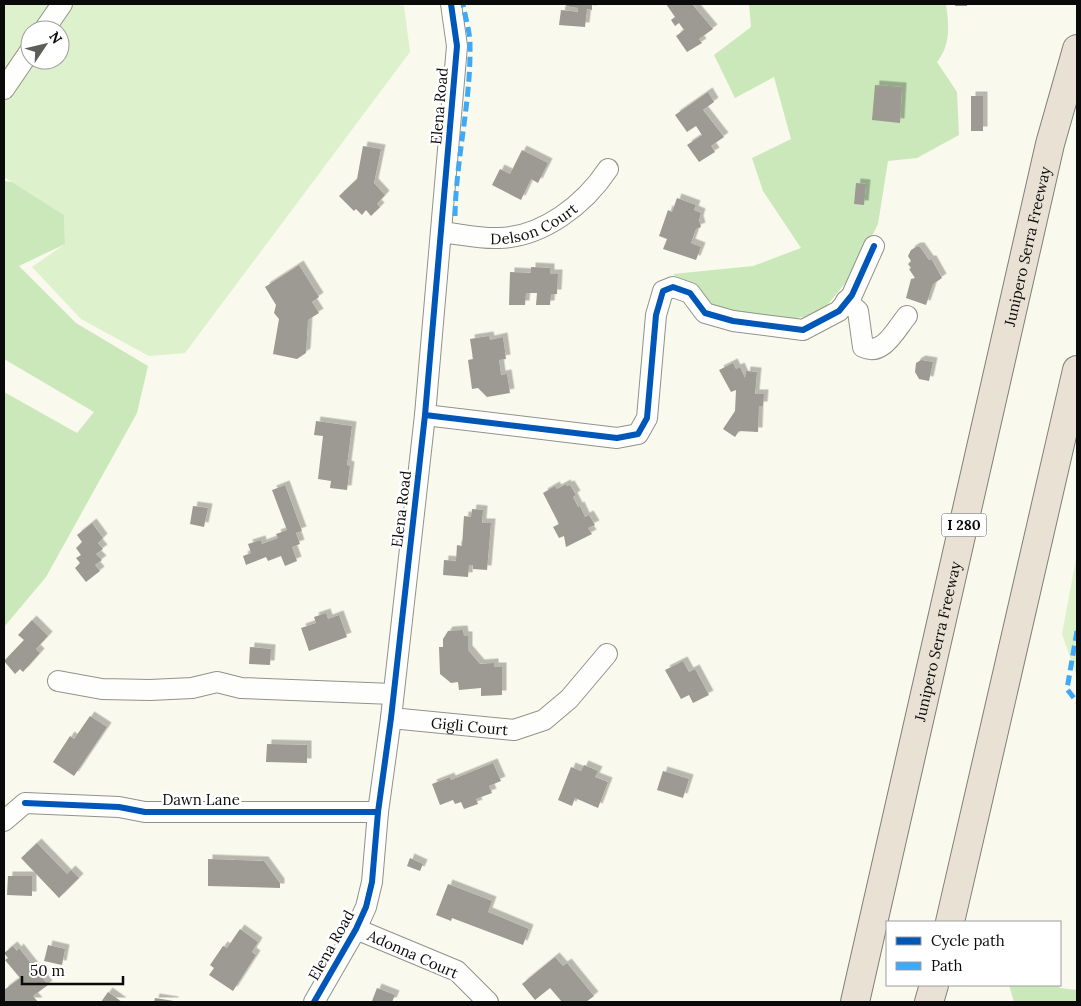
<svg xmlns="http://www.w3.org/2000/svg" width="1081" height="1006" font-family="Lora,serif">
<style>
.green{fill:#dcf1cc;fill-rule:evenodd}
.forest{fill:#cbe8ba}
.building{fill:#9c9a93;filter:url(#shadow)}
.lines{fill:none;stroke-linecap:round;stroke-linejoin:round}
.minor-casing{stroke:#92928c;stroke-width:22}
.highway-casing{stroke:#7f7f7a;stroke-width:30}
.minor{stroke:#fefefc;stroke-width:20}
.highway{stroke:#e9e1d3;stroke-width:28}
.quiet{stroke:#3fa9f5;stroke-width:5;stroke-dasharray:10 5;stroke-linecap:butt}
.cycleway-casing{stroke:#fff;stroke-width:9}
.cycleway{stroke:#0057b8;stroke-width:6}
.labels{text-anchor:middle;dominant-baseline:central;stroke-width:5;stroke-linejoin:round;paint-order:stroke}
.shield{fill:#fff;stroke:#545454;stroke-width:1}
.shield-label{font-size:14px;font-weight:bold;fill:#0a0a0a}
.street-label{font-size:15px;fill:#0a0a0a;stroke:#fff}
</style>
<defs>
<filter id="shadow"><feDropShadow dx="4.5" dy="-4.5" stdDeviation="0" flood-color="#0004"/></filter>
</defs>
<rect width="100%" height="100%" fill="#f9f9ed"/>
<!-- green -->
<g class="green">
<path d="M 4,4 L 391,4 L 404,6 L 410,52 L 185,353 L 149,356 L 81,319 L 32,267 L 65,244 L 64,215 L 4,177 ZM 30,30 L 60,30 L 60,60 L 30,60 Z"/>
<polygon points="1077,554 1077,677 1062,634"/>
</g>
<!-- forest -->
<g class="forest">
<path d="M 749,4 L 946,4 C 949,24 951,45 937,62 L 957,92 L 959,135 L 917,158 L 888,161 L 878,224 L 852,275 L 819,315 L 788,319 L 731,310 L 707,303 L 673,274 L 753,266 L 801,248 L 763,191 L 752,158 L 791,139 L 774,77 L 735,98 L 714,55 L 751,27 Z"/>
<polygon points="4,181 12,182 64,215 65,244 19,266 76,323 148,366 137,413 46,577 4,627 4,392 77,433 94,412 4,359"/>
<polygon points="1009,985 1058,985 1060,988 1077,990 1077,1002 1014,1002"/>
</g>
<!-- building -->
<g class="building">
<polygon points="567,4 592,4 592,10 587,9 585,27 559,25 561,10 578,12 578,8 566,6"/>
<polygon points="666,4 692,4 713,29 699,39 702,43 687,52 676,36 684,30 679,23 675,26 671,20 675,17"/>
<rect x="955" y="4" width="12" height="2"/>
<polygon points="875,85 902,87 900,123 872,120"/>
<polygon points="708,92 714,102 703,110 724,137 711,146 715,152 699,162 687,145 702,135 696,126 687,132 675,115"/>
<rect x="971" y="96" width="12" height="35"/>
<polygon points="363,146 381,149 374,183 385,195 377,204 380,207 371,216 366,210 362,215 356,209 354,211 339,196 357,179"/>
<polygon points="522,150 548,163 538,183 531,179 521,200 492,185 500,169 510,174"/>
<polygon points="856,183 866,184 864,205 854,204"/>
<polygon points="677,198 696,205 694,210 701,213 699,220 701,227 696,229 691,243 701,247 696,260 663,249 667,239 659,236 668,210 672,212"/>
<polygon points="916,247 920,247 929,260 932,260 942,278 933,284 926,305 906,298 911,279 915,278 909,269 911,268 908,264 911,261 908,256 911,250"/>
<polygon points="299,265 319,297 312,302 319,313 308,320 306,353 297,359 273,354 279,319 274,313 276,305 265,287"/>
<polygon points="531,267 550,268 550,274 558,274 557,294 551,294 550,305 536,305 537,293 526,293 525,305 509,305 510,272 531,273"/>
<polygon points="489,336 490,340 503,337 506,359 499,360 501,375 507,374 510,393 487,397 478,388 472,389 468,360 473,359 470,339"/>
<polygon points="921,360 933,362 929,381 919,379 915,372 916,363"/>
<polygon points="733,363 736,369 740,367 745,378 746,371 757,372 755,394 764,394 763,406 759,406 758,432 739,431 735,437 723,429 735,411 736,390 731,392 719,370"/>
<polygon points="316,421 352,426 347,465 350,466 347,490 330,488 331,481 318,479 323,436 314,435"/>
<polygon points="566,484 567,486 570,485 576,495 573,497 578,507 580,506 585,517 589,515 595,525 588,528 592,534 566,547 564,536 559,538 553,527 559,524 543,493 555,486 557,489"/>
<polygon points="285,485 302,531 296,533 300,544 292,547 297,561 285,566 281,556 268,561 266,557 246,565 243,556 251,553 248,544 261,540 262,544 278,538 276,534 287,530 272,490"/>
<polygon points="193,506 208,508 204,527 190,524"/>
<polygon points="472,509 483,510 482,523 491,523 487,570 473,569 473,565 469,565 468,577 443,575 444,560 456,561 457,545 462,546 464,516 471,517"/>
<polygon points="92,523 103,538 98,543 103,549 96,554 102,560 95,565 100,571 86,582 75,568 80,563 76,558 81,555 76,548 82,542 77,535"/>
<polygon points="326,613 328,619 339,615 347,637 309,651 301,628 316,623 314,617"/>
<polygon points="32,620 48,636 36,649 40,653 23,672 20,669 15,674 4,661 24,640 18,635"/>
<polygon points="463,630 464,636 468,636 468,650 480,664 494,663 494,667 502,667 502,695 481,696 481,688 459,690 458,682 451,683 440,674 439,647 443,647 443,639 448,631"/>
<polygon points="250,647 271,649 270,665 249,664"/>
<polygon points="683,661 689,672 695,669 709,695 693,703 689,695 681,699 665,670"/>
<polygon points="90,716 107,727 74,776 53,762 70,736 74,739"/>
<polygon points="267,744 307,745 307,763 266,762"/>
<polygon points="493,763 501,781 489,786 492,793 476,799 478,804 464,809 461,802 455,804 453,800 440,805 432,784 450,777 451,780"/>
<polygon points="584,765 598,771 595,777 608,782 598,808 575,798 572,806 558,800 571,767 581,771"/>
<polygon points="663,771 689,779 683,798 657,790"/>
<polygon points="37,843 67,874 71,870 79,878 59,898 21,858"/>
<polygon points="410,858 423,864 420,871 407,866"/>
<polygon points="208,859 264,861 280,883 280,888 208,886"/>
<polygon points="8,876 32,876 32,896 7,895"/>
<polygon points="448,884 492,901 488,912 529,929 523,945 452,918 451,921 436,915"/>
<polygon points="240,929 258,942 252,952 256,955 233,991 209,975 214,968 210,965 223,946 227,948"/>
<polygon points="48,945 65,949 62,965 44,961"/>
<polygon points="13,946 17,951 19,948 48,985 33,996 38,1002 4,1002 4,990 20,978 5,960 8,958 4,953"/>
<polygon points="555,957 563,966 567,963 594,996 586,1002 562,1002 550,988 535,1000 522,984"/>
<polygon points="377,988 395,995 392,1002 372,1001"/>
<polygon points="108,992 122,1002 101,1002"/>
<polygon points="155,998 174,1001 174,1002 154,1002"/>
</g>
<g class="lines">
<defs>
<g id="minor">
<polyline points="44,30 62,4"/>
<polyline points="4,89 30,51"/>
<path id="s1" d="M 441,232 C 460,234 480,239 499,238 C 543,237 585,204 608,169"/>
<path d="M 846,301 L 858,311 L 863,347 C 883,357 896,329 907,316"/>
<polyline points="425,415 617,438 638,434 647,418 656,315 663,291 673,287 690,293 705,313 733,321 803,330 839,311 852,295 874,246"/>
<polyline points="58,681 102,689 150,690 192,688 217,682 241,688 393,694"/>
<path id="s2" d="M 391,718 L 514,730 L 544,720 L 557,709 L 569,699 L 607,654"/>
<polyline points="4,821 25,803 119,807 145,812 378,812"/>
<polyline points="356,929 457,971 488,1002"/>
<polyline points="314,1002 356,929 366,907 372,882 378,812 391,718 425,415 457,46 451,4"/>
</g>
<g id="highway">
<polyline points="950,922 1077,370"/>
<path id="s3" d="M 855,1002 L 1050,144 L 1077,49"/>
<polyline points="929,1002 934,985"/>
</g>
</defs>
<!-- minor casing -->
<use href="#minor" class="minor-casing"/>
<!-- highway casing -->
<use href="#highway" class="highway-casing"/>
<!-- minor -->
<use href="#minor" class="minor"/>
<!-- highway -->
<use href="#highway" class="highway"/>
<!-- quiet -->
<g class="quiet">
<path d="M 455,216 C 456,158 471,102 470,45 C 470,31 465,17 463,4"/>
<polyline points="1077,631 1067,689 1077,702"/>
</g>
<defs>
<g id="cycleway">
<polyline points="425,415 617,438 638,434 647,418 656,315 663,291 673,287 690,293 705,313 733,321 803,330 839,311 852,295 874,246"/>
<polyline points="25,803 119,807 145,812 378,812"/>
<polyline points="314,1002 356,929 366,907 372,882 378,812 391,718 425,415 457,46 451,4"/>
</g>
</defs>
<!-- cycleway casing -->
<use href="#cycleway" class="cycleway-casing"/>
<!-- cycleway -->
<use href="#cycleway" class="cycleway"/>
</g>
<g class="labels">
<!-- shield labels -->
<rect class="shield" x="941.5" y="513.5" width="45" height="23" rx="4"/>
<g class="shield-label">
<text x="964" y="525">I 280</text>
</g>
<!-- street labels -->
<g class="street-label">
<text transform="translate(439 106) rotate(-85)">Elena Road</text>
<text stroke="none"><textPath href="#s1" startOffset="96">Delson Court</textPath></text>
<text stroke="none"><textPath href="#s3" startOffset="775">Junipero Serra Freeway</textPath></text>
<text transform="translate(401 509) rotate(-83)">Elena Road</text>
<text stroke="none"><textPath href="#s3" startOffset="370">Junipero Serra Freeway</textPath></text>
<text stroke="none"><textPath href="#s2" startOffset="79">Gigli Court</textPath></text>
<text x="201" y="799">Dawn Lane</text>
<text transform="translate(331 945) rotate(-61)">Elena Road</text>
<text transform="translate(413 954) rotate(24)">Adonna Court</text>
</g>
</g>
<!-- border -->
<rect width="1081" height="1006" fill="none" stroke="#0a0a0a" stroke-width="10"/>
<!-- legend -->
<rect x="886" y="921" width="175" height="65" fill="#ffffff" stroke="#9d9d9d"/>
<rect x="896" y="937" width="25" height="8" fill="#0057b8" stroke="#9d9d9d"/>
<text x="931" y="946" font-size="15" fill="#0a0a0a">Cycle path</text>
<rect x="896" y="962" width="25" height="8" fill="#3fa9f5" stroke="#9d9d9d"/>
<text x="931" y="971" font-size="15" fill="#0a0a0a">Path</text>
<!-- north arrow -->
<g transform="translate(45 45) rotate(55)"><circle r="24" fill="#ffffff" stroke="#9d9d9d"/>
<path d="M0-4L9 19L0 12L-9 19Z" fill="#5e5e59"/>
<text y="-8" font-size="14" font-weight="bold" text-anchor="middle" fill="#0a0a0a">N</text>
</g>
<!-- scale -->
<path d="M22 976v8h101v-8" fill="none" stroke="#0a0a0a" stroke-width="2.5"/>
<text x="30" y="976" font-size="15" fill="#0a0a0a" stroke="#ffffff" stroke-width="4" paint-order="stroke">50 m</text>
</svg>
